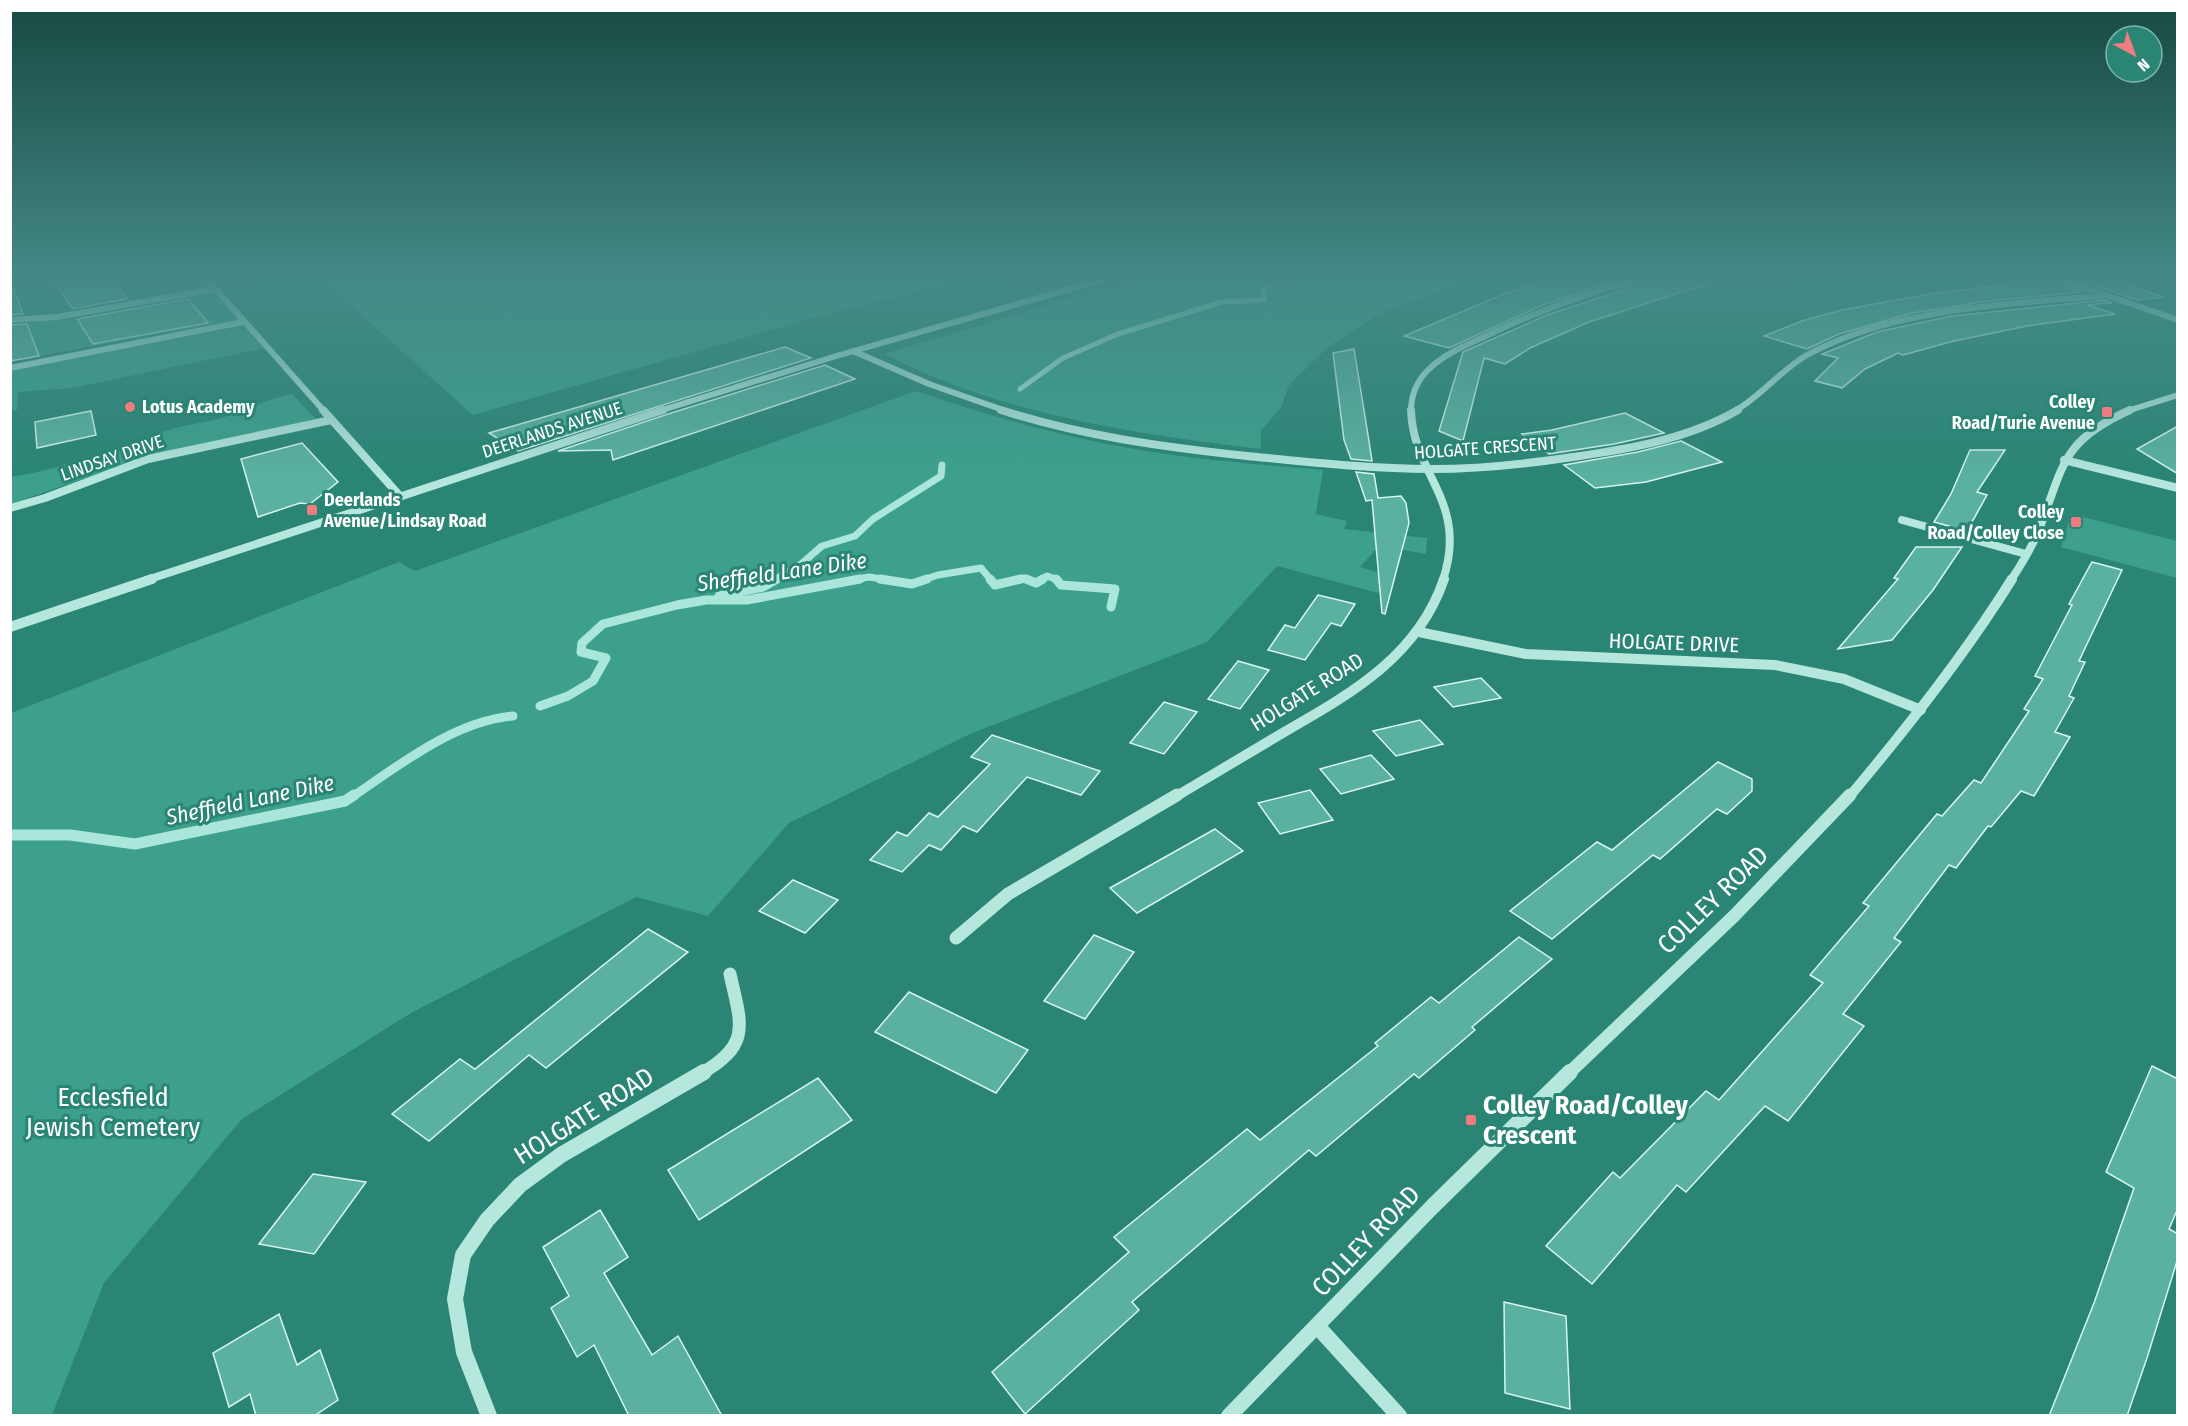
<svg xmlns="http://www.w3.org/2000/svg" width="2188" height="1426" font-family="'Fira Sans Condensed',sans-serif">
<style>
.green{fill:#3ca08c}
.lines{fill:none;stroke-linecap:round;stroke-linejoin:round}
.stream-far3{stroke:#aae7da;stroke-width:5}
.stream-far2{stroke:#aae7da;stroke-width:7}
.stream-far1{stroke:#aae7da;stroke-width:9}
.stream{stroke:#aae7da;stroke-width:11}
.building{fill:#5ab19f;stroke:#d8f6f0;stroke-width:1.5}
.minor-far4{stroke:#b5e7dd;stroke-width:6}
.minor-far3{stroke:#b5e7dd;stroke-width:8}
.minor-far2{stroke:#b5e7dd;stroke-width:10}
.minor-far1{stroke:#b5e7dd;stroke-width:13}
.minor{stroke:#b5e7dd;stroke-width:16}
.poi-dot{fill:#ee7c81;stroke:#2a8574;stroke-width:2}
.labels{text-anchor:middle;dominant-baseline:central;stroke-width:6;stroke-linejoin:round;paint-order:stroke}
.far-poi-label{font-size:18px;font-weight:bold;fill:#fff;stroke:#2a8574;text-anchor:end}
.far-street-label{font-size:18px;fill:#fff;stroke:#2a8574}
.street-label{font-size:21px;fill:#fff;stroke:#2a8574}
.water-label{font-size:22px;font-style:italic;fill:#fff;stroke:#2a8574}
.near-street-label{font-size:26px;fill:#fff;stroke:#2a8574}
.near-park-label{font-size:26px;fill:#fff;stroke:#2a8574}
.near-poi-label{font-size:26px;font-weight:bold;fill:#fff;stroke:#2a8574;text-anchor:start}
</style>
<rect width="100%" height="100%" fill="#2a8574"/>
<!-- green -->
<g class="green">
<polygon points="320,278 968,278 799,322 473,415"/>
<path d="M 1141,278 L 1474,278 L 1380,313 L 1328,347 L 1289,385 L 1281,408 L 1261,430 L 1261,449 C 1133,434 1000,414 884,354 Z"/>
<polygon points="218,292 241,319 11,361 11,324 77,318"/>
<polygon points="246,325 269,347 72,388 18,392 17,410 11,411 11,368 147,341 149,344"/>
<path d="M 916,391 C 999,420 1086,443 1173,455 C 1222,462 1273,465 1323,470 L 1316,514 L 1347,521 L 1344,529 L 1427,538 L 1426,554 L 1379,546 L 1360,567 L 1390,576 L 1378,593 L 1277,566 L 1207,642 L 970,734 L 789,823 L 708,916 L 636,897 L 411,1013 L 242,1119 L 104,1283 L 52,1415 L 11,1416 L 11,713 L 399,562 L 415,571 Z"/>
<path d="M 292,394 L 316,419 L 154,454 L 11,504 L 11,477 C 62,469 111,450 160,433 C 183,424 208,423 231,415 C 254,407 267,399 292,394 Z"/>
<polygon points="2071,514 2177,541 2177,578 2061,547"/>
</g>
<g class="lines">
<!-- stream-far3 -->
<polyline class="stream-far3" points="1020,389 1063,358 1118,334 1222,302 1265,300 1263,288 1296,278"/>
<!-- stream-far2 -->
<g class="stream-far2">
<polyline points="774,580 800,565 822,546 855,536 873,519 941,476 942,465"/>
<polyline points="852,580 869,577 889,580"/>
<polyline points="923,580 938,575 981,568 991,580"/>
<polyline points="1015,580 1024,578 1029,580"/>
<polyline points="1040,580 1047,576 1058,580"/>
</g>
<!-- stream-far1 -->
<g class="stream-far1">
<polyline points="880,579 912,584 927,579"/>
<polyline points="990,579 995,585 1021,579"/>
<polyline points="1026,579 1036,583 1043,579"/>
<polyline points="1056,579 1061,585 1115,589 1111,607"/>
<polyline points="719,596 763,587 777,579"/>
<polyline points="540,706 568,696 593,681 606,658 581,652 582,643 603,624 677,605 706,600 747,600 860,579"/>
<path d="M 352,797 C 399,765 455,721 513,716"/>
</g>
<!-- stream -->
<polyline class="stream" points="10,835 70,835 135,844 345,801 354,795"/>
</g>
<!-- building -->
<g class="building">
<polygon points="51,278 114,278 127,299 73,309"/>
<polygon points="1556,278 1623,278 1543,305 1449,348 1404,336 1504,294"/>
<polygon points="1648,278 1707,278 1707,284 1589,322 1530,348 1505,364 1484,358 1463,441 1439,431 1463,352 1547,315 1644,283"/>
<polygon points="2009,278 2056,283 2082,292 1989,301 1912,313 1839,334 1807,349 1764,336 1802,321 1842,310 1935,293 2007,285"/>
<polygon points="2107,278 2163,297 2137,300 2081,281"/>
<polygon points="10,286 13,286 23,314 10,315"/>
<polygon points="188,299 208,323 93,344 77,319"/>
<polygon points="2105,300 2112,303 2087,305 2115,314 2027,326 1954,341 1903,355 1898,353 1865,369 1842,388 1815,381 1838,358 1822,354 1877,332 1952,316"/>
<polygon points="27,324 39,356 10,361 10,325"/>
<polygon points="785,347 811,358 518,451 489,433"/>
<polygon points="1354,349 1368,435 1372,461 1351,459 1344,440 1333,353"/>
<polygon points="825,365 855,379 613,460 611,450 558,451 668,414"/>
<polygon points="91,411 96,435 37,448 35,422"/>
<polygon points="1625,413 1664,433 1614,444 1549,454 1522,434 1552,430"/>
<polygon points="2178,426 2178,474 2137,449"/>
<polygon points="1681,441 1722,462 1646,482 1595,488 1564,465 1638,452"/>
<polygon points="302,443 338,482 310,504 300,503 258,517 241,459"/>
<polygon points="1970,450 2005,450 1977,492 1987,495 1967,531 1934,522 1951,494"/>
<polygon points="1356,472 1374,474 1378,498 1401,496 1406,503 1409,523 1385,614 1382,613 1372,500 1366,501"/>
<polygon points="1916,547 1962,547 1933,590 1892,640 1838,649 1898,579 1894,578"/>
<polygon points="2092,562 2122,570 2079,661 2085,662 2069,696 2074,698 2055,732 2070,737 2034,796 2021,791 1991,827 1988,826 1956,868 1949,865 1894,938 1901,942 1843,1014 1864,1026 1788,1121 1765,1106 1686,1192 1677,1185 1592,1284 1546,1246 1613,1172 1620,1178 1706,1091 1719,1100 1823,983 1810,975 1869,906 1863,903 1937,814 1942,816 1974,780 1981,783 2029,711 2024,709 2043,679 2035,676 2072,605 2069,604"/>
<polygon points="1318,595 1355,604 1341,626 1331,623 1305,660 1268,650 1285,625 1295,628"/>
<polygon points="1238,661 1269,670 1240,709 1208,699"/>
<polygon points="1481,678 1501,698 1453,707 1434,687"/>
<polygon points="1164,702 1197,712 1164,754 1130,743"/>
<polygon points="1420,720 1443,744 1396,756 1373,731"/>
<polygon points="992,735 1100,771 1081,795 1027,777 977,832 963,826 941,850 929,845 902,872 870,860 897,832 907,836 929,813 938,817 990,764 971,757"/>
<polygon points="1371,755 1394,779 1341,794 1320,769"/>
<polygon points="1718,762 1752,779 1752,791 1727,814 1717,809 1660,859 1653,855 1552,939 1510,911 1597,842 1612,850"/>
<polygon points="1310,790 1333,820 1280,834 1258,803"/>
<polygon points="1215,829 1243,851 1137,913 1110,888"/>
<polygon points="793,880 838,900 805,933 759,911"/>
<polygon points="648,929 688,952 546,1068 529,1055 429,1141 392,1114 460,1059 475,1069"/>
<polygon points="1094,935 1134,952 1085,1019 1044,1001"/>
<polygon points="1519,937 1552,959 1472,1027 1475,1030 1419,1078 1414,1074 1316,1156 1309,1150 1132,1302 1139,1310 1025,1414 992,1372 1129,1252 1114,1237 1247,1129 1260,1140 1378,1046 1375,1043 1431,997 1439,1003"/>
<polygon points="909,992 1028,1050 996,1093 875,1032"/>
<polygon points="2152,1066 2178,1079 2178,1208 2169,1229 2178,1234 2178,1258 2147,1358 2127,1416 2049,1416 2094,1303 2134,1188 2106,1172"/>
<polygon points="818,1078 852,1120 699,1220 668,1170"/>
<polygon points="313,1174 366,1182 314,1254 259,1244"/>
<polygon points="600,1210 628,1257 604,1273 652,1355 678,1336 722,1416 629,1416 594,1345 577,1357 551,1308 569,1296 543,1247"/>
<polygon points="1504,1302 1566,1316 1570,1409 1505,1393"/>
<polygon points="279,1314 297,1365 320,1350 338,1400 314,1416 256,1416 250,1394 229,1407 213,1353"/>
</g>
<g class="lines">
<!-- minor-far4 -->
<g class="minor-far4">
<polyline points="206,278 324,411"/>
<polyline points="2057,278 2178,320"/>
<polyline points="10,320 57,317 215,289"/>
<polyline points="853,351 929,384 1006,411"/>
<polyline points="10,368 243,322"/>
<polyline points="659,411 833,357 1108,278"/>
<path d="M 1411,411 C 1411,396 1417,381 1428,370 C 1445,353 1467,345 1488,335 C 1538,311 1589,292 1643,278"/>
<path d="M 1735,411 C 1762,395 1781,370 1807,355 C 1892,308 2008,304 2102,296"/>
<polyline points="2127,411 2178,395"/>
</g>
<!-- minor-far3 -->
<g class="minor-far3">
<polyline points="323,410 399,495"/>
<path d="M 1001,410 C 1082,436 1163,447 1247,456 C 1308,462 1370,469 1432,469 C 1479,469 1526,464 1573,457 C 1629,449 1688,439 1738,410"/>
<path d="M 1411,410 C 1413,476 1469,501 1443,580"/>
<polyline points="2064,460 2178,488"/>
<polyline points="10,508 45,498 148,459 331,420"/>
<polyline points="1902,520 2026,554"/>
<polyline points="147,580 663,410"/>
<path d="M 2011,580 C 2021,565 2031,549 2038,532 C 2064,467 2059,442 2130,410"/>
</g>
<!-- minor-far2 -->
<g class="minor-far2">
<polyline points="10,627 152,579"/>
<polyline points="1419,632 1526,654 1775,665 1844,679 1921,710"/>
<path d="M 1175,797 C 1212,775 1249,753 1286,731 C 1352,693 1418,656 1444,579"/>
<path d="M 1849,797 C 1908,727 1964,656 2012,579"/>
</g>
<!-- minor-far1 -->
<g class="minor-far1">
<polyline points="956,938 1008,894 1177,795"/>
<path d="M 702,1073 C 752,1044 741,1024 730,974"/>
<polyline points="1569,1073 1734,916 1850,795"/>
</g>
<!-- minor -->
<g class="minor">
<polyline points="1318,1327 1399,1416"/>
<polyline points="489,1416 464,1352 455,1299 463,1255 487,1220 520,1185 561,1155 704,1072"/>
<polyline points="1229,1416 1433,1206 1570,1072"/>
</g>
</g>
<!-- sky -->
<linearGradient id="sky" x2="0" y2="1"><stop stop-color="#174940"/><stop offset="0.58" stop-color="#448988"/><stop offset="1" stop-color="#448988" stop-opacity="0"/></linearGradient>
<rect width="2188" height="478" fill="url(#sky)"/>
<!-- markers -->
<g class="poi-dot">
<circle cx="130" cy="407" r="6"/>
<rect x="2101" y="406" width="12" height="12" rx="3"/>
<rect x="306" y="504" width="12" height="12" rx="3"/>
<rect x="2070" y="516" width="12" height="12" rx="3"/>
<rect x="1465" y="1114" width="12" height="12" rx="3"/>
</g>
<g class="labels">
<!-- far-poi labels -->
<g class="far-poi-label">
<text x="2095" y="402">Colley<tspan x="2095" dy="21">Road/Turie Avenue</tspan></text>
<text x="142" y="407" text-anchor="start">Lotus Academy</text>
<text x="324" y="500" text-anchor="start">Deerlands<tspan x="324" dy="21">Avenue/Lindsay Road</tspan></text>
<text x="2064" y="512">Colley<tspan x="2064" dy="21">Road/Colley Close</tspan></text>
</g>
<!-- far-street labels -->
<g class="far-street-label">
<text transform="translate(552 430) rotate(-18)">DEERLANDS AVENUE</text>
<text transform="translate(1485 448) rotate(-4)">HOLGATE CRESCENT</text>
<text transform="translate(112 458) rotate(-19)">LINDSAY DRIVE</text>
</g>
<!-- street labels -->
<g class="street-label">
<text transform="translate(1674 643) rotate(2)">HOLGATE DRIVE</text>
<text transform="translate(1307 692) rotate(-32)">HOLGATE ROAD</text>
</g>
<!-- water labels -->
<g class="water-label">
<text transform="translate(782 572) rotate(-8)">Sheffield Lane Dike</text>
<text transform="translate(250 800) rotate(-12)">Sheffield Lane Dike</text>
</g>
<!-- near-street labels -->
<g class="near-street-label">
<text transform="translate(1713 900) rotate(-44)">COLLEY ROAD</text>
<text transform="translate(584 1116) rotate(-32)">HOLGATE ROAD</text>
<text transform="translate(1366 1241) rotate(-46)">COLLEY ROAD</text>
</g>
<!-- near-park labels -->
<g class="near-park-label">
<text x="113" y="1097">Ecclesfield<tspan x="113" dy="30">Jewish Cemetery</tspan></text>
</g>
<!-- near-poi labels -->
<g class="near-poi-label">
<text x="1483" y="1105">Colley Road/Colley<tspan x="1483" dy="30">Crescent</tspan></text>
</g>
</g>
<!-- border -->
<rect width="2188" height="1426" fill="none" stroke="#ffffff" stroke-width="24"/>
<!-- north arrow -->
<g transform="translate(2134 54) rotate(139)"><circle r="28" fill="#2a8574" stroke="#7fb6ac" stroke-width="1.5"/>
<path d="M0-4.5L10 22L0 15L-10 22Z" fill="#ee7c81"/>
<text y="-9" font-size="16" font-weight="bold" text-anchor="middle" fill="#ffffff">N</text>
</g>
</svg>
